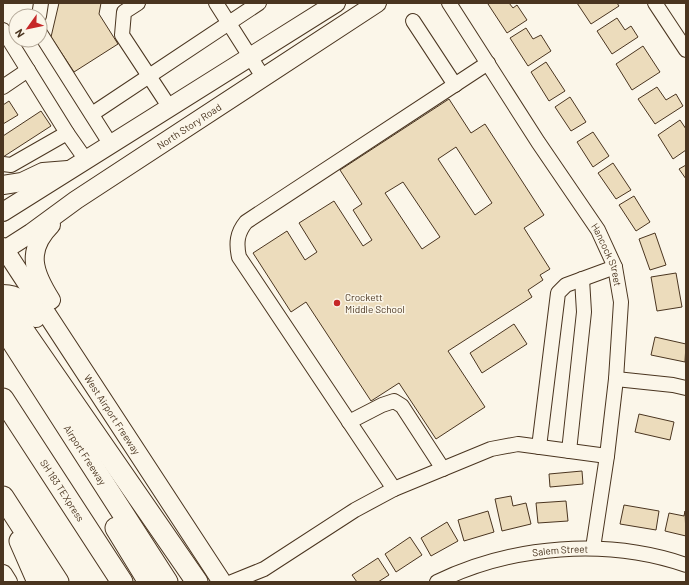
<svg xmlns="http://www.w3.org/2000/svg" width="689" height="585" font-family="Barlow,sans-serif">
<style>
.building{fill:#ecdcbc;stroke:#4a3520;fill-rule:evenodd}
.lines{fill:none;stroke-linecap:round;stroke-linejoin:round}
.minor-casing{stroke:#4a3520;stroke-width:16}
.major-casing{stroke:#4a3520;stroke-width:20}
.highway-casing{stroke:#4a3520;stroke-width:23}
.minor{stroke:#fbf6e9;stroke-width:14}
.major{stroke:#fbf6e9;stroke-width:18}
.highway{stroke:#fbf6e9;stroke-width:21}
.poi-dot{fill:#c62828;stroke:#fbf6e9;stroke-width:1.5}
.labels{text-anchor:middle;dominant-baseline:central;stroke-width:3;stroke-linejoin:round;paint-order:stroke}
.street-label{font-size:10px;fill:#4a3520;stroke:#fbf6e9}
.poi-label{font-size:10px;fill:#4a3520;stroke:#fbf6e9;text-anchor:start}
</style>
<rect width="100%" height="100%" fill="#fbf6e9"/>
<!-- building -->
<g class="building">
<polygon points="59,3 101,3 99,14 118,44 74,72 51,37"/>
<polygon points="490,3 509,3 513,8 517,5 527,20 507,33 488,4"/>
<polygon points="577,3 617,3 619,6 591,24"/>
<polygon points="617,18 625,30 631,26 638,37 612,54 597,31"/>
<polygon points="526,28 533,39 541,35 551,51 528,66 510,38"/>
<polygon points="643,46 660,72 632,90 616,64"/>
<polygon points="546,62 565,91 549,101 531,72"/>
<polygon points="657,87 666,100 676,94 683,106 655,124 638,99"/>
<polygon points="570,97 586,122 571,131 555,107"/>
<path d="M 449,99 L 471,133 L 485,124 L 544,215 L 524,228 L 550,269 L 540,275 L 543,280 L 528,290 L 532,297 L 448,351 L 485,407 L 436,439 L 399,383 L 371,401 L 306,302 L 291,312 L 253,253 L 287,231 L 305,260 L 317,252 L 299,223 L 334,201 L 363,246 L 372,240 L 353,210 L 362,204 L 340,170 ZM 456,147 L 492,203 L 475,215 L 438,159 ZM 403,182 L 440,237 L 422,249 L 385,193 Z"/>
<polygon points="9,101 18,115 3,124 3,105"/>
<polygon points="41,111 51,126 3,157 3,136"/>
<polygon points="680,120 686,129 686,150 673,159 658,135"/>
<polygon points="593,132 609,156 593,167 577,142"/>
<polygon points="613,163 631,190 616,199 598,173"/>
<polygon points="686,165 686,179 679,169"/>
<polygon points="634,196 650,222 636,231 619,205"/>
<polygon points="655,233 666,265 650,270 639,239"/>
<polygon points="676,273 682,307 657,311 651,277"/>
<polygon points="514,324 527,344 482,373 470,353"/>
<polygon points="655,337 686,344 685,362 651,355"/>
<polygon points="639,414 674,422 670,440 635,432"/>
<polygon points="582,471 583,484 550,487 549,474"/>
<polygon points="511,496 513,506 526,503 531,524 502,531 495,499"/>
<polygon points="566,501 568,521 538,523 536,503"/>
<polygon points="624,505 659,511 656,530 620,524"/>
<polygon points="488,511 494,532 464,541 458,520"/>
<polygon points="685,511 686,536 665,531 669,513 684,516"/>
<polygon points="447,522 458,541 431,556 421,538"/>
<polygon points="410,537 422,555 396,572 385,554"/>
<polygon points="378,558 389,575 378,582 357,582 352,575"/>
</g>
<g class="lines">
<defs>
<g id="minor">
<polyline points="138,3 124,12 122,35 170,108"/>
<polyline points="216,3 263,77"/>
<path id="s1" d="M 449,3 L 538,142 L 598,230 L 615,267 L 621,302 L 616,379 L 607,456 L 593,548"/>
<polyline points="655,3 686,50"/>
<polyline points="39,16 41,3"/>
<polyline points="413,21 455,85"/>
<polyline points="3,30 67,133"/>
<polyline points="40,33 111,145"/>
<polyline points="3,87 28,70"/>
<polyline points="92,114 259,3"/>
<polyline points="3,164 11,165 67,133 86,160"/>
<polyline points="616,379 673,385 686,388"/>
<polyline points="349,422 382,405 394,401 402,406 443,469"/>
<polyline points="539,447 558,293 566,285 615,267"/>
<polyline points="569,451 584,312 582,279"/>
<path d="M 394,489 L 239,257 C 236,243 237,233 246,222 L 488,63"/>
<polyline points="232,582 264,569 355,510 394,489 491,449 518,444 607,456"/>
<path id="s2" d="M 437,582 C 513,545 607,538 686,565"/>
</g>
<g id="major">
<polyline points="3,185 22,182 43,172 68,170"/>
<polyline points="3,212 336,3"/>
<path id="s3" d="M 3,247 L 222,582"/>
<path id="s4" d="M 3,251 L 31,233 L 76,200 L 377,3"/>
<path d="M 3,294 C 21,294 26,305 36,318"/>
<path d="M 51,300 C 34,273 25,251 51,225"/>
<polyline points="3,574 8,582"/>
</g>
<g id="highway">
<polyline points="3,306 14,317 197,582"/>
<path id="s5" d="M 3,327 L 167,582"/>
<path id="s6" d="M 3,399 L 122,582"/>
<polyline points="3,497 58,582"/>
<polyline points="116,528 149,582"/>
<polyline points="20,541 38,582"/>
</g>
</defs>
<!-- minor casing -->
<use href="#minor" class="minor-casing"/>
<!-- major casing -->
<use href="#major" class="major-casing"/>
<!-- highway casing -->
<use href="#highway" class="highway-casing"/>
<!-- minor -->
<use href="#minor" class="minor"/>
<!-- major -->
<use href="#major" class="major"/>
<!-- highway -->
<use href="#highway" class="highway"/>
</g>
<!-- markers -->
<circle class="poi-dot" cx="337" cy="303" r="4"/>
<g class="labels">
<!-- street labels -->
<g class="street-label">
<text stroke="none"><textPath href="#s4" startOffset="224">North Story Road</textPath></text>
<text stroke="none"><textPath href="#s1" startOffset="298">Hancock Street</textPath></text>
<text stroke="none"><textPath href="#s3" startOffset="200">West Airport Freeway</textPath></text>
<text stroke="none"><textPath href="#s5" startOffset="152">Airport Freeway</textPath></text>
<text stroke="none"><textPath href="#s6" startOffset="109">SH 183 TEXpress</textPath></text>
<text stroke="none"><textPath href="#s2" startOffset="128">Salem Street</textPath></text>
</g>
<!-- poi labels -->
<g class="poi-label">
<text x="345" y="297">Crockett<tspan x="345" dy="12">Middle School</tspan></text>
</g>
</g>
<!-- border -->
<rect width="689" height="585" fill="none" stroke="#4a3520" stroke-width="8"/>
<!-- north arrow -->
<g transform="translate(28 28) rotate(237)"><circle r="19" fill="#fbf6e9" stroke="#b4a999"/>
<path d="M0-3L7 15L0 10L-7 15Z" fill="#c62828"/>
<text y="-6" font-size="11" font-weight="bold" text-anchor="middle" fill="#4a3520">N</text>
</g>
</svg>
